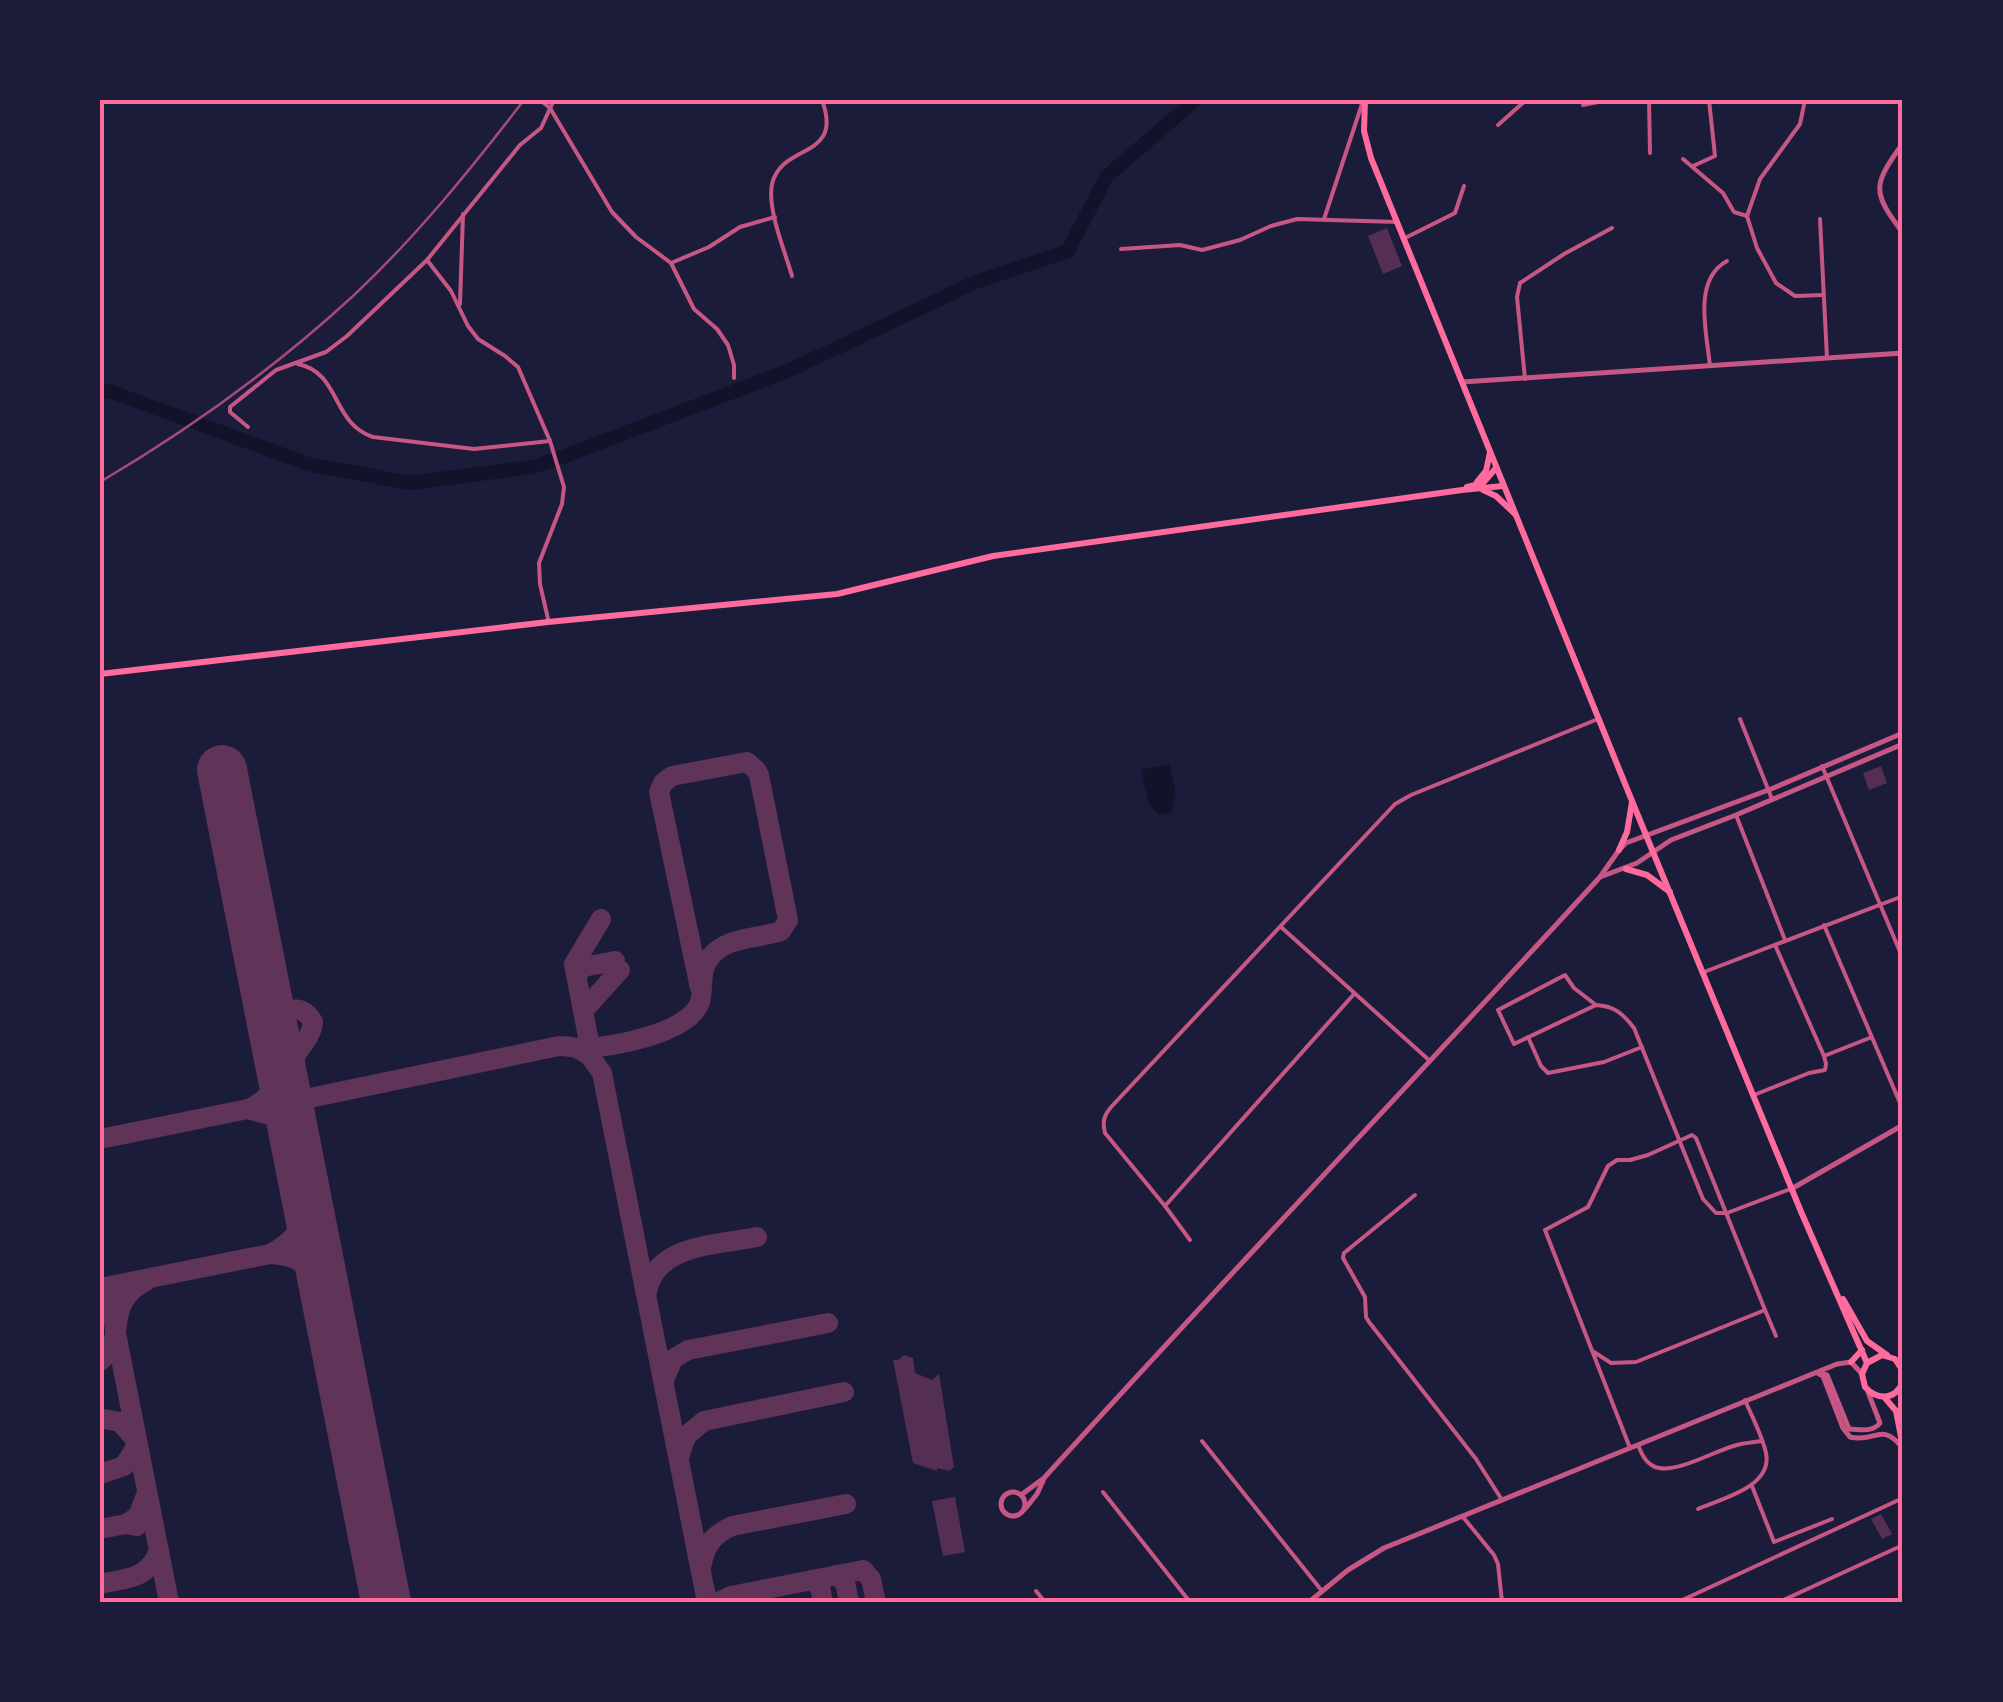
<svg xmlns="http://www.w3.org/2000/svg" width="2003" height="1702" font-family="Helvetica,sans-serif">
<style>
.water{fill:#12122b}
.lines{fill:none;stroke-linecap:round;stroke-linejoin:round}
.river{stroke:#12122b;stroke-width:14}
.taxiway{stroke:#603358;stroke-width:20}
.runway{stroke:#603358;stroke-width:50}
.building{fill:#542f53}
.minor{stroke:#c65784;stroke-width:4}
.tertiary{stroke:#c65784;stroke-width:5}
.primary{stroke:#ff6b9d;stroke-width:6}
.trunk{stroke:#ff6b9d;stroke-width:6}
.rail{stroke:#a44b75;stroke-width:2.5}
.neatline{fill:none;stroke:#ff6b9d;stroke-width:4}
</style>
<rect width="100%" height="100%" fill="#1b1b3a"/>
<!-- water -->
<polygon class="water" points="1169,764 1176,794 1172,812 1159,815 1149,804 1141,770"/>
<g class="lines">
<!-- river -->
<g class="river">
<polyline points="100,391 112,392 308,464 410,483 533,467 550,461"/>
<polyline points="562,457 790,370 978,281 1068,251 1106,177 1195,100"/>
</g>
<!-- taxiway -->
<g class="taxiway">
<polyline points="577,975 583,967 615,961"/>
<polyline points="583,1011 620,970"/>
<path d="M 272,1022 C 287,1009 301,1002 313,1022 C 311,1044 287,1055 284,1084"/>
<polyline points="590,1047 574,964 601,919"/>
<polyline points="577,1048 589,1055 602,1073 707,1602"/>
<polyline points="248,1109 273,1116 293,1130"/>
<path d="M 290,1116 L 294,1107 L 305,1099 L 559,1046 C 567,1046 574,1048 582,1048 C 611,1048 690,1033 700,1002 C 705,983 697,969 715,952 C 732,937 760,938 781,931 L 788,920 L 759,775 L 756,770 L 747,762 L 672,776 L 663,783 L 659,792 L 700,988"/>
<path d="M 100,1139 L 248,1109 C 266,1102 274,1089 281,1072"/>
<path d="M 270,1254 C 296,1255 311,1265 324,1287"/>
<path d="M 100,1288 L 270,1254 C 292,1242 302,1231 308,1208"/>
<polyline points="100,1290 107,1297 110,1303 169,1602"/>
<path d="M 647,1292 C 655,1244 718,1245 757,1237"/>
<path d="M 100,1361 C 129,1338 102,1304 146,1281"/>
<polyline points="664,1380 673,1359 688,1350 828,1323"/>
<polyline points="679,1457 686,1436 704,1421 844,1392"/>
<polyline points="100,1474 124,1466 133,1452 137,1441 120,1422 104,1419"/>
<polyline points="126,1524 138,1516 147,1493"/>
<polyline points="100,1529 126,1524 137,1526"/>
<path d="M 702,1564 C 705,1544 715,1534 732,1526 L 846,1504"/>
<polyline points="836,1575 845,1582 849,1602"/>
<polyline points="812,1580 820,1587 823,1602"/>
<path d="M 100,1584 C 127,1578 147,1580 159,1551"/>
<polyline points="719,1602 731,1596 863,1570 871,1579 876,1602"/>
</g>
<!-- runway -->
<polyline class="runway" points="222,770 386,1602"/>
</g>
<!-- building -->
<g class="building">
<polygon points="1387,228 1402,266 1383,274 1368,236"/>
<polygon points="1881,766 1887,783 1869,790 1863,773"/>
<polygon points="904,1355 913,1358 915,1373 932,1380 939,1374 954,1467 949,1471 937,1468 937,1471 913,1463 893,1360 898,1360"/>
<polygon points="955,1497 965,1552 943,1556 932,1501"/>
<polygon points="1881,1514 1892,1534 1882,1539 1871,1519"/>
</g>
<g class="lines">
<!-- minor -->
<g class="minor">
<polyline points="540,100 550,108 612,212 636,237 671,263 694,309 717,329 728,345 734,365 734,378"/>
<polyline points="1649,100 1650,153"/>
<polyline points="1805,100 1800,124 1760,179 1747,216 1757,248 1776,283 1795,296 1823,295"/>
<polyline points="1583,105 1608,100"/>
<polyline points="1498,125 1526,100"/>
<polyline points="1683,159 1723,193 1734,212 1747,216"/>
<polyline points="1693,166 1715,156 1709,100"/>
<polyline points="1324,219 1362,104"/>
<polyline points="1820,219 1827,358"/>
<polyline points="1405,238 1455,213 1464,186"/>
<polyline points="1121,249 1180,245 1202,250 1240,240 1271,226 1297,219 1398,222"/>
<polyline points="427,260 451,291 468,326 478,339 505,356 518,367 550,441 564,487 562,504 539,563 540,584 548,619"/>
<polyline points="671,263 709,247 740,227 775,217"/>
<path d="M 792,276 C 785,251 767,210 772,184 C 782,142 844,160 822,100"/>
<polyline points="460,304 463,214"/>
<path d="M 298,364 C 341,373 331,423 373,437 L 474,449 L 550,441"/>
<path d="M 1710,366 C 1707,334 1692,280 1727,261"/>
<polyline points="1525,379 1517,297 1520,283 1564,254 1612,228"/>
<polyline points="248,427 230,412 230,407 276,370 326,352 347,336 427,260 520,145 541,128 554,100"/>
<polyline points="1740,719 1772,799"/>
<polyline points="1822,766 1903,959"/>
<polyline points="1736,815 1785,940"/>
<polyline points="1824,925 1903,1110"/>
<polyline points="1281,927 1430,1061"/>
<polyline points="1775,945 1824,1056 1872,1037"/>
<polyline points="1704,972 1903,896"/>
<path d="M 1596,1005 L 1574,988 L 1565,975 L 1498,1010 L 1514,1044 L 1596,1005 C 1615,1006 1623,1014 1634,1028 L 1703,1199 L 1716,1213 L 1727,1213 L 1793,1188"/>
<polyline points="1528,1037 1541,1066 1548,1073 1604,1062 1642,1047"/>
<polyline points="1754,1095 1809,1073 1825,1070 1826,1064 1824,1056"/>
<polyline points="1415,1195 1344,1253 1343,1258 1365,1297 1366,1317 1369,1322 1476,1459 1502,1500"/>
<path d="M 1165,1206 L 1105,1133 C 1102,1121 1104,1115 1112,1106 L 1395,804 L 1411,795 L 1598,719"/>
<polyline points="1190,1240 1165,1206 1354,994"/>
<polyline points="1765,1310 1776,1336"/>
<polyline points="1594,1352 1611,1363 1636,1362 1765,1310 1696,1138 1692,1135 1648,1155 1630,1160 1617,1160 1608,1166 1588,1207 1545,1230 1630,1448"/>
<polyline points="1202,1441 1322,1591"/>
<path d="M 1638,1445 C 1642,1455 1647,1466 1659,1468 C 1680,1472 1716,1450 1737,1445 C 1745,1443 1754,1442 1762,1441"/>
<polyline points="1752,1486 1774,1542 1832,1519"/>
<polyline points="1103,1492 1190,1602"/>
<path d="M 1698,1509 C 1721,1499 1773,1487 1766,1453 C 1762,1435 1752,1417 1745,1400"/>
<polyline points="1463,1517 1494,1555 1498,1564 1502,1602"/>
<polyline points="1036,1591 1045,1602"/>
<polyline points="1678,1602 1903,1498"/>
<polyline points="1779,1602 1790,1597"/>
<polyline points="1792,1602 1790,1597 1903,1545"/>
</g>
<!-- tertiary -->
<g class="tertiary">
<path d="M 1903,143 C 1873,185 1871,191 1903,233"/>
<polyline points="1462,382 1903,353"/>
<polyline points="1603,876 1637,863 1671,840 1736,815 1903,744"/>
<polyline points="1793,1188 1903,1125"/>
<path d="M 1819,1373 L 1827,1375 L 1849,1429 C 1860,1429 1872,1433 1880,1423 L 1868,1392"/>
<path d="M 1819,1374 L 1823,1376 L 1843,1428 L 1850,1437 C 1875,1443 1881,1422 1901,1446"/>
<circle cx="1013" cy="1504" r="12"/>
<path d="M 1021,1495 L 1044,1478 C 1227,1276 1416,1078 1600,877 L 1619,850 L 1626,843 L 1771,789 L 1903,733"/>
<polyline points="1025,1509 1037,1494 1043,1481"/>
<polyline points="1309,1602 1348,1570 1384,1548 1837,1364 1851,1362 1862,1374"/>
</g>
<!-- primary -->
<g class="primary">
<polyline points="1365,100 1364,131 1371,158 1632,801 1802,1214 1867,1363"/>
<polyline points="1619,850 1627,832 1632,802"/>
<polyline points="1626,869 1647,875 1670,892"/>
<polyline points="1843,1299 1867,1341 1887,1355"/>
<polyline points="1851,1362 1862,1350"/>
<path d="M 1903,1371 L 1895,1359 L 1882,1355 L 1867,1363 L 1862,1374 L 1865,1387 C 1878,1401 1895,1400 1903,1382"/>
<polyline points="1900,1389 1903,1405"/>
<polyline points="1885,1398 1896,1411 1903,1447"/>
</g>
<!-- trunk -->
<g class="trunk">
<polyline points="1477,482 1486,471 1490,452"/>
<polyline points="1467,487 1483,483 1496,468"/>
<polyline points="1483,490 1496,496 1515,514"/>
<polyline points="100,674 548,622 837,594 993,556 1462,490 1503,486"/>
</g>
<!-- rail -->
<path class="rail" d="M 100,482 C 190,429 276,367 353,296 C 416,237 471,169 524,100"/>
</g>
<!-- border -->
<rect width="2003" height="1702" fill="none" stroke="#1b1b3a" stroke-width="205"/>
<rect x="102" y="102" width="1798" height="1498" class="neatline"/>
</svg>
